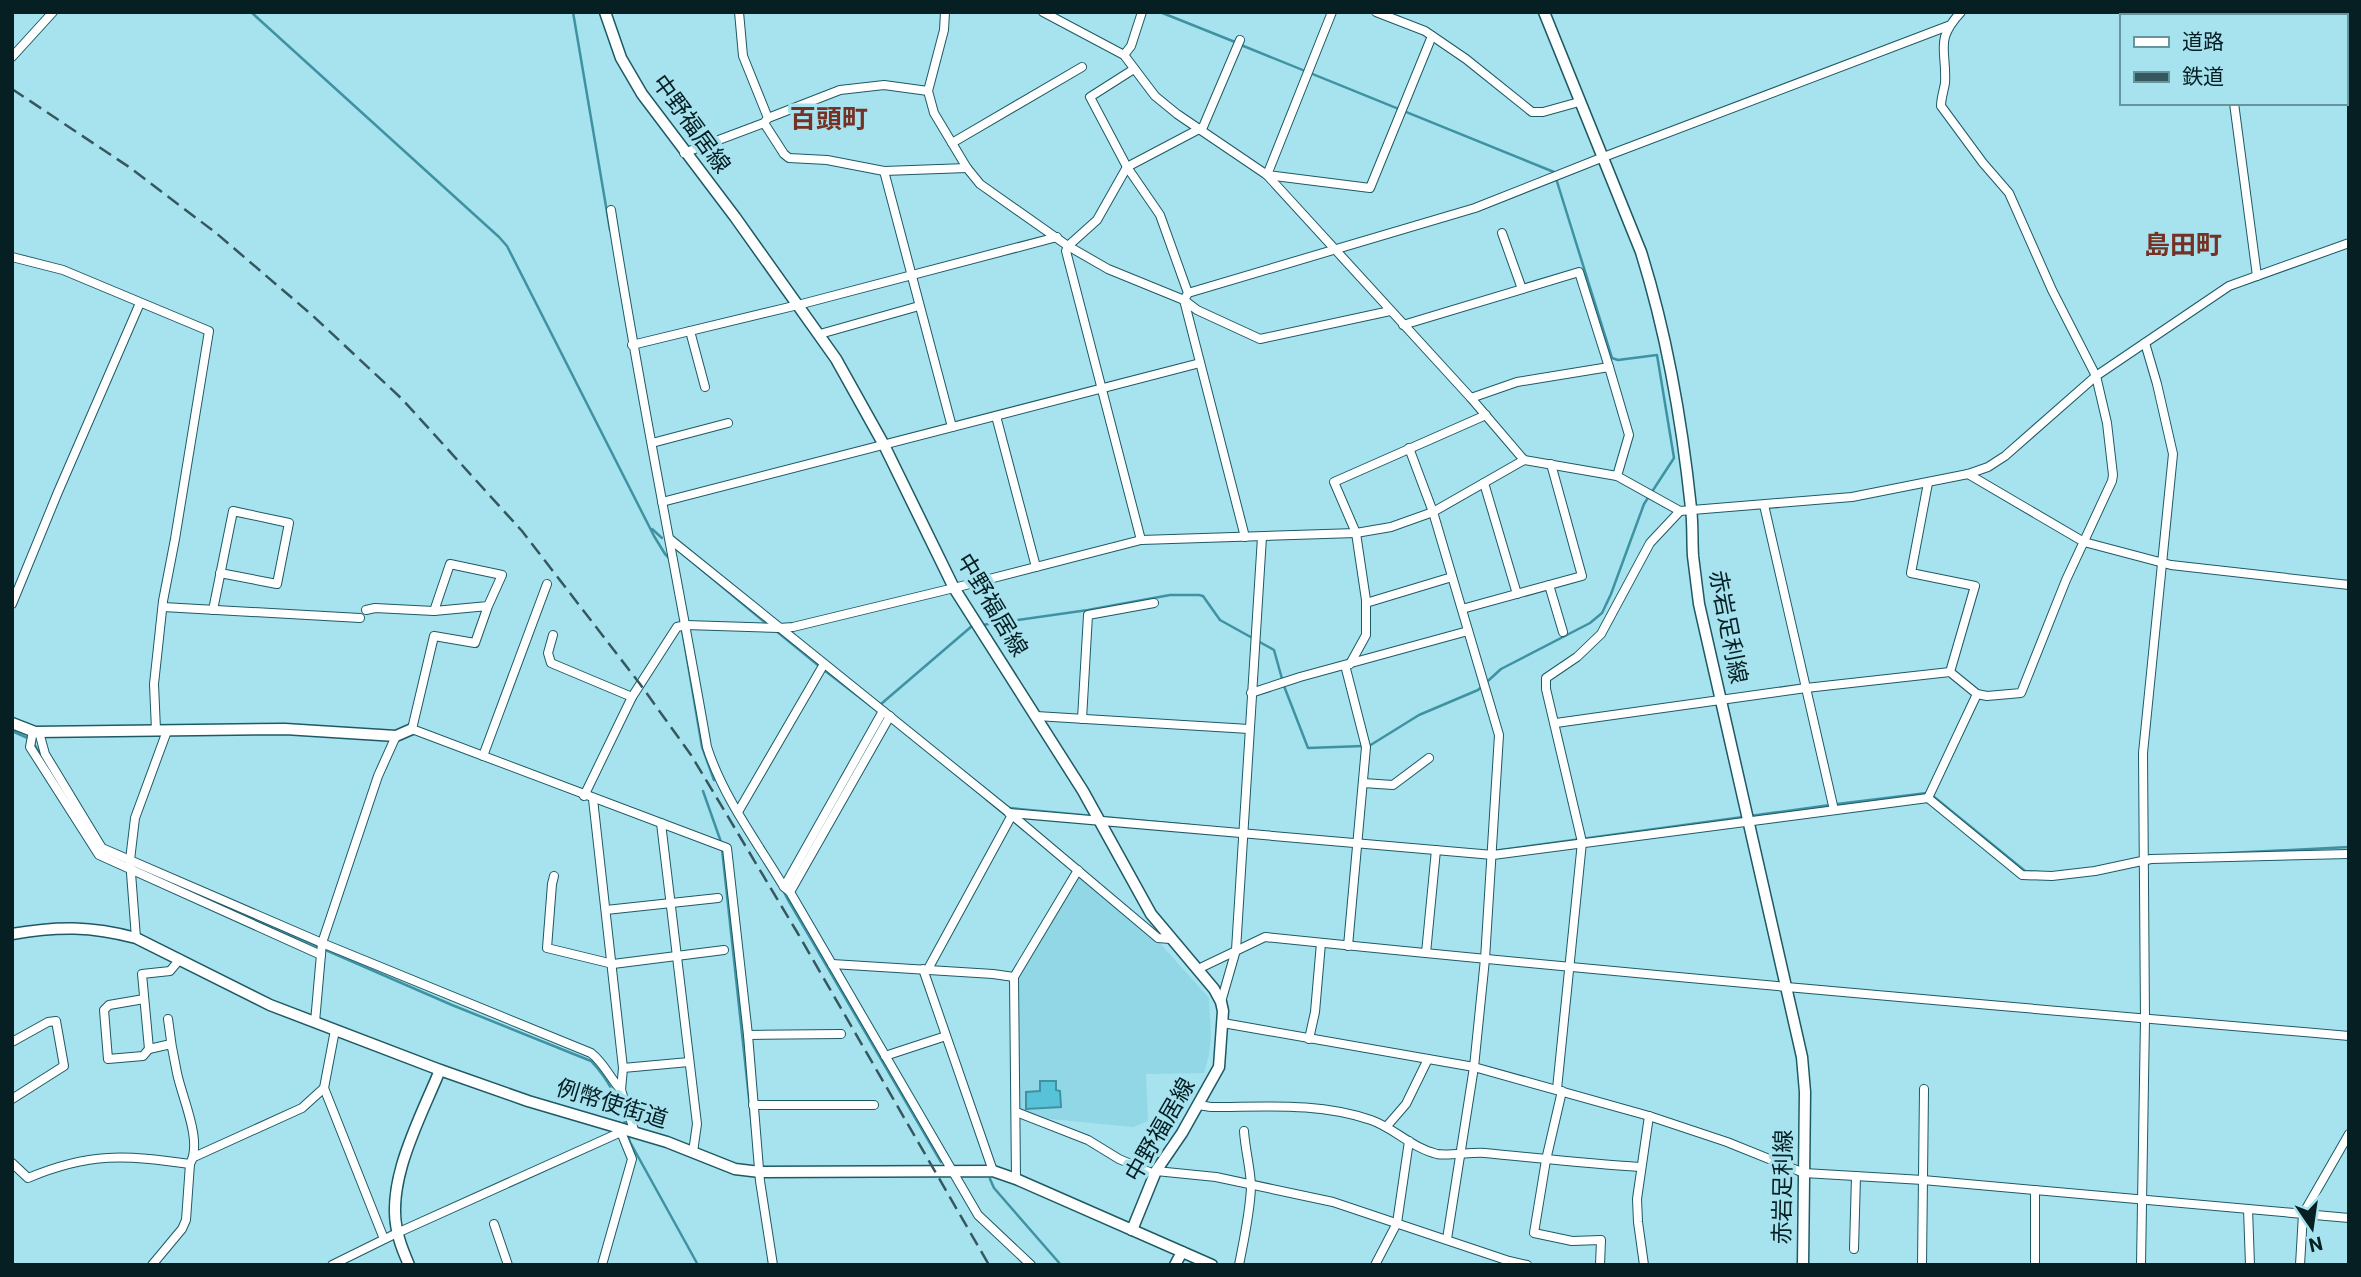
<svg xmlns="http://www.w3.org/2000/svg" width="2361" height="1277" font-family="Roboto,'Noto Sans JP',sans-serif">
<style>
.built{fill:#92d7e6}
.water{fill:#58c3d8;stroke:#3f92a2;stroke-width:2}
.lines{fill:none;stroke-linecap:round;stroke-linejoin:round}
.stream{stroke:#3f92a2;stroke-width:2.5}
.street-casing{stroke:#1e5a65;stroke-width:10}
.secondary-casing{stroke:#1e5a65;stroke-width:13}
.street{stroke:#fff;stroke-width:8}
.secondary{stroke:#fff;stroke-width:10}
.rail{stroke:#35585f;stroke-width:2.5;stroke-dasharray:14 7;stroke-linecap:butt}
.labels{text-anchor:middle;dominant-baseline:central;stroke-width:7;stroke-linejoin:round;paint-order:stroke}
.street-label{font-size:23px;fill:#061f23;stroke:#a7e2ef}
.quarter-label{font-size:26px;font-weight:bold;fill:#763124;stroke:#a7e2ef}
</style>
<rect width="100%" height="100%" fill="#a7e2ef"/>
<!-- built -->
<polygon class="built" points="1079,875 1158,941 1209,998 1211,1037 1209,1055 1204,1073 1146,1074 1148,1121 1133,1127 1040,1118 1019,1110 1017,978"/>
<!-- water -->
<polygon class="water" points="1040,1081 1056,1081 1056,1090 1060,1091 1061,1107 1026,1109 1026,1092 1040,1091"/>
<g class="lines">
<!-- stream -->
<g class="stream">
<polyline points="251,12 499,237 507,246 654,536 665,554 670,559"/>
<polyline points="573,12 610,230"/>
<polyline points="1160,12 1235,42"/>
<polyline points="2276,12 2279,16"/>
<polyline points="1241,45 1554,172 1612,358 1618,360 1657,355 1674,458 1644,504 1611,594 1602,613 1590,623 1501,669 1478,690 1419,715 1369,746"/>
<polyline points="2345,86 2349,90"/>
<polyline points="652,529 662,538"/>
<polyline points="678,550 767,624"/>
<polyline points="982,625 1088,610 1170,595 1199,595 1203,596 1220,620 1274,650 1284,686 1308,748 1363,746"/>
<polyline points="682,629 702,747 714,780"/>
<polyline points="775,630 819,666"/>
<polyline points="824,670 880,713"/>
<polyline points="882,707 881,704 972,626"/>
<polyline points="12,731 30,739"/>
<polyline points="34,744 50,771"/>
<polyline points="859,762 885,717"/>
<polyline points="703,791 721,842"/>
<polyline points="1933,796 2025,871 2039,872"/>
<polyline points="986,799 1008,817"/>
<polyline points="1837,804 1927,793"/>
<polyline points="1009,808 1093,816"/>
<polyline points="1750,816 1830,805"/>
<polyline points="1103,817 1190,825"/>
<polyline points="1013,821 1024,830"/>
<polyline points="722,849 752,1126"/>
<polyline points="1493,851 1743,817"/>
<polyline points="2209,854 2349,847"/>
<path d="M 167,881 L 452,1005 L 591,1061 C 608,1079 620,1102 626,1126"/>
<polyline points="786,890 784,892 787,898 941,1162"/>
<polyline points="628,1136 630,1142 698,1265"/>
<polyline points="990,1179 994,1188 1061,1265"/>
</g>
<defs>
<g id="street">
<polyline points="739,12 743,56 768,118"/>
<polyline points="945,12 944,30 928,91 934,113 967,168 980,184 1068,246 1108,269 1184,300 1197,310 1260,339 1390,311"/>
<polyline points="1043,12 1124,55 1155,96 1177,114 1267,175 1471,398 1524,460"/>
<polyline points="1332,12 1267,175 1370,188 1432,36"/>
<polyline points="1376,12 1425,31 1466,59 1532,112 1543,112 1579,102"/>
<polyline points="2221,12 2221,16"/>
<polyline points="2345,30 2349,29"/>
<polyline points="1124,55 1131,46 1142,12"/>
<polyline points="12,57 53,12"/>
<polyline points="1134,69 1090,97 1127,167 1160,215 1188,293 1184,300 1245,537"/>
<polyline points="2234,103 2257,276"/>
<polyline points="764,123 784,154 789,158 827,160 884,171 967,168"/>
<polyline points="952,143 1082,67"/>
<polyline points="684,153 764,123 768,118 840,90 884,85 928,91"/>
<polyline points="884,171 952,427"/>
<path d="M 611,210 C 639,390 676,568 707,747 C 723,797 757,842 784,887 L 790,892 L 978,1215 L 1031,1265"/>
<polyline points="1502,233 1522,289"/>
<polyline points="12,257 63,270 209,331 175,539 163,601 154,684 156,730"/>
<polyline points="1188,293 1475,208 1601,158 1948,26"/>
<polyline points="1403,325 1579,272 1609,367"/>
<polyline points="690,331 705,387"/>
<polyline points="820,334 919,306"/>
<polyline points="632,345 798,305 1057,237"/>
<polyline points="1471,398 1517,382 1609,367 1629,435 1617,476"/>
<polyline points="996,416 1036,567"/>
<polyline points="652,443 728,423"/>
<polyline points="1409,448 1433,512 1499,735 1485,959 1474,1067 1447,1239"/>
<polyline points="1968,474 2084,542 2171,565 2349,585"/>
<polyline points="1484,483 1517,594"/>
<polyline points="1928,483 1911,573 1975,586 1950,672"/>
<polyline points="662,502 1200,363"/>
<polyline points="1764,505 1834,810"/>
<polyline points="671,540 1012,815 1158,938 1170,939"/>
<polyline points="1141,540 1066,251 1068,246 1097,220 1127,167 1203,127 1240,40"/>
<polyline points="1549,585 1563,632"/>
<polyline points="1366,603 1452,577"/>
<polyline points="12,604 58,492 140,303"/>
<polyline points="488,606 434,611 450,564 502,575 488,606 475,643 434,636 412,729 727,848 748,1035 760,1181 773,1265"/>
<polyline points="163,607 360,618"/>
<polyline points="1462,609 1582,576 1551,464"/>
<polyline points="213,610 233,511 289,523 277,584 220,573"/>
<polyline points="366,610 375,608 434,611"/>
<polyline points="553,635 548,653 551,663 632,697"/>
<polyline points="1350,664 1366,635 1366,600 1356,533 1334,482 1486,415"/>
<polyline points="1345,665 1366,747 1348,946"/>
<polyline points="1251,693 1300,677 1468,631"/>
<polyline points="1036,716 1249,729"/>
<polyline points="1082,719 1088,615 1154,603"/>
<polyline points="1556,723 1806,688 1950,672 1977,694"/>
<polyline points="33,731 30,747 99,855 321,955"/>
<path d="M 39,732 L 45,754 L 102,848 L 322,943 L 591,1053 C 604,1063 610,1078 621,1090"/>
<polyline points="483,756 547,584"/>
<polyline points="1363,783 1393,785 1429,758"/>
<polyline points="584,796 632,697 677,627 686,625 779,628 793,627 954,588 1141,540 1356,533 1391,527 1433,512 1524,460 1617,476 1680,511 1852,497 1968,474 1988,467 2005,456 2096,376 2229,286 2349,243"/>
<path d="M 1928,798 L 1977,694 L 1987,696 L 2021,693 L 2066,580 L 2112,481 L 2113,475 L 2107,423 L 2096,376 L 2052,290 L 2009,193 L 1983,163 L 1941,106 C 1941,98 1944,90 1945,83 C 1947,49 1934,41 1961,12"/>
<polyline points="593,799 623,1068 621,1090 635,1133"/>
<polyline points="738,812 824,664"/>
<polyline points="1009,813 1493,855 1928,798 2022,875 2052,876 2095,871 2151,859 2349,854"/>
<polyline points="661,823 697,1124 693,1152"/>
<polyline points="554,876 552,884 547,948 613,964 724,950"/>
<polyline points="784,887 883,711"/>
<polyline points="790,892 890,716"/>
<polyline points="606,910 718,898"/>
<polyline points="136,938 130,860 135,818 167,731"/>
<polyline points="1426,953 1436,850"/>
<polyline points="832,964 993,974 1014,977"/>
<polyline points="923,969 993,1171"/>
<polyline points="928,969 1012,815"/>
<path d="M 1198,969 L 1265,937 C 1626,974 1987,1005 2349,1036"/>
<polyline points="144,999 109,1005 104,1010 108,1059 143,1056 149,1049"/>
<polyline points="1221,1002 1236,950 1262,537"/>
<polyline points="315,1022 322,943 378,776 396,736"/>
<polyline points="1223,1023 1474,1067 1649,1116 1727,1142 1804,1173 1923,1180 2349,1218"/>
<polyline points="748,1035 841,1034"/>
<polyline points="1309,1039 1315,1012 1321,943"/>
<polyline points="12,1042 48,1022 56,1021 64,1066 12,1099"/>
<polyline points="171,1044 149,1049 142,974 170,971 180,959"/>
<polyline points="885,1056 946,1036"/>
<polyline points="623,1068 689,1062"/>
<polyline points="324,1088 384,1239"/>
<polyline points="1557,1089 1582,842 1546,689 1546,678 1577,657 1601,634 1650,543 1680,511"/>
<polyline points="1562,1091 1546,1160 1534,1233 1572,1241 1601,1240 1600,1265"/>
<polyline points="753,1105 874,1105"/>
<path d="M 1198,1105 L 1211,1107 C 1265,1107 1318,1102 1371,1120 C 1394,1128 1412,1148 1437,1154 C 1447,1156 1472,1152 1485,1153 C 1537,1158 1588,1164 1640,1167"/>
<polyline points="1016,1112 1088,1140 1119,1159 1154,1174"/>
<polyline points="1387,1126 1406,1104 1428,1059"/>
<polyline points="194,1157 302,1108 324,1088 335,1030"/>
<path d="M 12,1163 L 28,1178 C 90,1152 125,1155 190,1164"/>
<polyline points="1156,1171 1216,1177 1333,1202 1509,1261 1527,1265"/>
<polyline points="1016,1179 1014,977 1078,870"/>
<polyline points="2248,1209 2250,1265"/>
<polyline points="494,1224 508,1265"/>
<polyline points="1854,1249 1856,1176"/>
<path d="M 152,1265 L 182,1229 L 186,1220 L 190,1164 C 203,1141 182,1098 177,1073 C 173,1055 170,1037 168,1019"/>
<polyline points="332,1265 397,1233 621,1132"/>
<polyline points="602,1265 632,1159 621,1132 623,1132"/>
<path d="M 1239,1265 C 1244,1239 1250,1213 1251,1187 C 1251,1171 1245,1149 1244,1131"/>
<polyline points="1375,1265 1397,1223 1409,1141"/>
<polyline points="1644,1265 1638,1222 1637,1199 1649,1116"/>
<polyline points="1922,1265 1924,1089"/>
<polyline points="2035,1265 2035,1190"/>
<polyline points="2141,1265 2145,1019 2143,753 2173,454 2157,384 2145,343"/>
<polyline points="2300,1265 2303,1214 2349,1134"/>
</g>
<g id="secondary">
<polyline points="605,12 621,58 642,94 735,217 836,359 884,445 954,588 1083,791 1151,914 1214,989 1221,1002 1223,1011 1219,1067 1182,1133 1156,1171 1132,1230"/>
<path d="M 1544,12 L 1641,252 C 1667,335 1682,422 1691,508 C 1693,524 1692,540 1693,556 C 1695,572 1697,588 1699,604 L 1802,1057 L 1805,1092 L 1803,1265"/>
<polyline points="12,723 35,732 285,729 396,736 412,729"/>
<path d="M 12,934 C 58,926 91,926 136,938 L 270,1005 L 440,1070 L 528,1101 L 667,1142 L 735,1169 L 760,1172 L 993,1171 L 1016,1179 L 1212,1265"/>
<path d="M 409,1265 C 405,1255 400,1245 398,1234 C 384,1183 421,1117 440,1070"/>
<polyline points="1175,1265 1182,1252"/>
</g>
</defs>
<!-- street casing -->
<use href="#street" class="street-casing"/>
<!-- secondary casing -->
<use href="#secondary" class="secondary-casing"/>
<!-- street -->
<use href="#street" class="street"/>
<!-- secondary -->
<use href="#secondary" class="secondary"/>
<!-- rail -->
<polyline class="rail" points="12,89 129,167 216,233 312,315 402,399 522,531 640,684 691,755 797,932 989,1265"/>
</g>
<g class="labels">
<!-- street labels -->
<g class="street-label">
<text transform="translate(691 124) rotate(54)">中野福居線</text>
<text transform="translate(992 605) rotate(59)">中野福居線</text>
<text transform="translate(1728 627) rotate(79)">赤岩足利線</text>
<text transform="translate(612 1104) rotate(17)">例幣使街道</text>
<text transform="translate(1160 1130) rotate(-60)">中野福居線</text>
<text transform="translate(1783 1187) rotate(-89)">赤岩足利線</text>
</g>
<!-- quarter labels -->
<g class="quarter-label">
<text x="829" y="119">百頭町</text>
<text x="2183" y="245">島田町</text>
</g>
</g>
<!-- border -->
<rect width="2361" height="1277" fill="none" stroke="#061f23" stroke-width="28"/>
<!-- legend -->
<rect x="2120" y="14" width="228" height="91" fill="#a7e2ef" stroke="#67949d" stroke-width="2"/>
<rect x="2134" y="37" width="35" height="10" fill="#ffffff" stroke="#67949d" stroke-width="2"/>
<text x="2182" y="49" font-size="21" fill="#061f23">道路</text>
<rect x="2134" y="72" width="35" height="10" fill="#35585f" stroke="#67949d" stroke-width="2"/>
<text x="2182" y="84" font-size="21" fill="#061f23">鉄道</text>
<!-- north arrow -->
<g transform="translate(2312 1228) rotate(167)" stroke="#a7e2ef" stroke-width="5" paint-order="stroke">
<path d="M0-5L12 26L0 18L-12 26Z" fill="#061f23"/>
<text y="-10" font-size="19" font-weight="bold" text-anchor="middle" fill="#061f23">N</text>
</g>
</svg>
